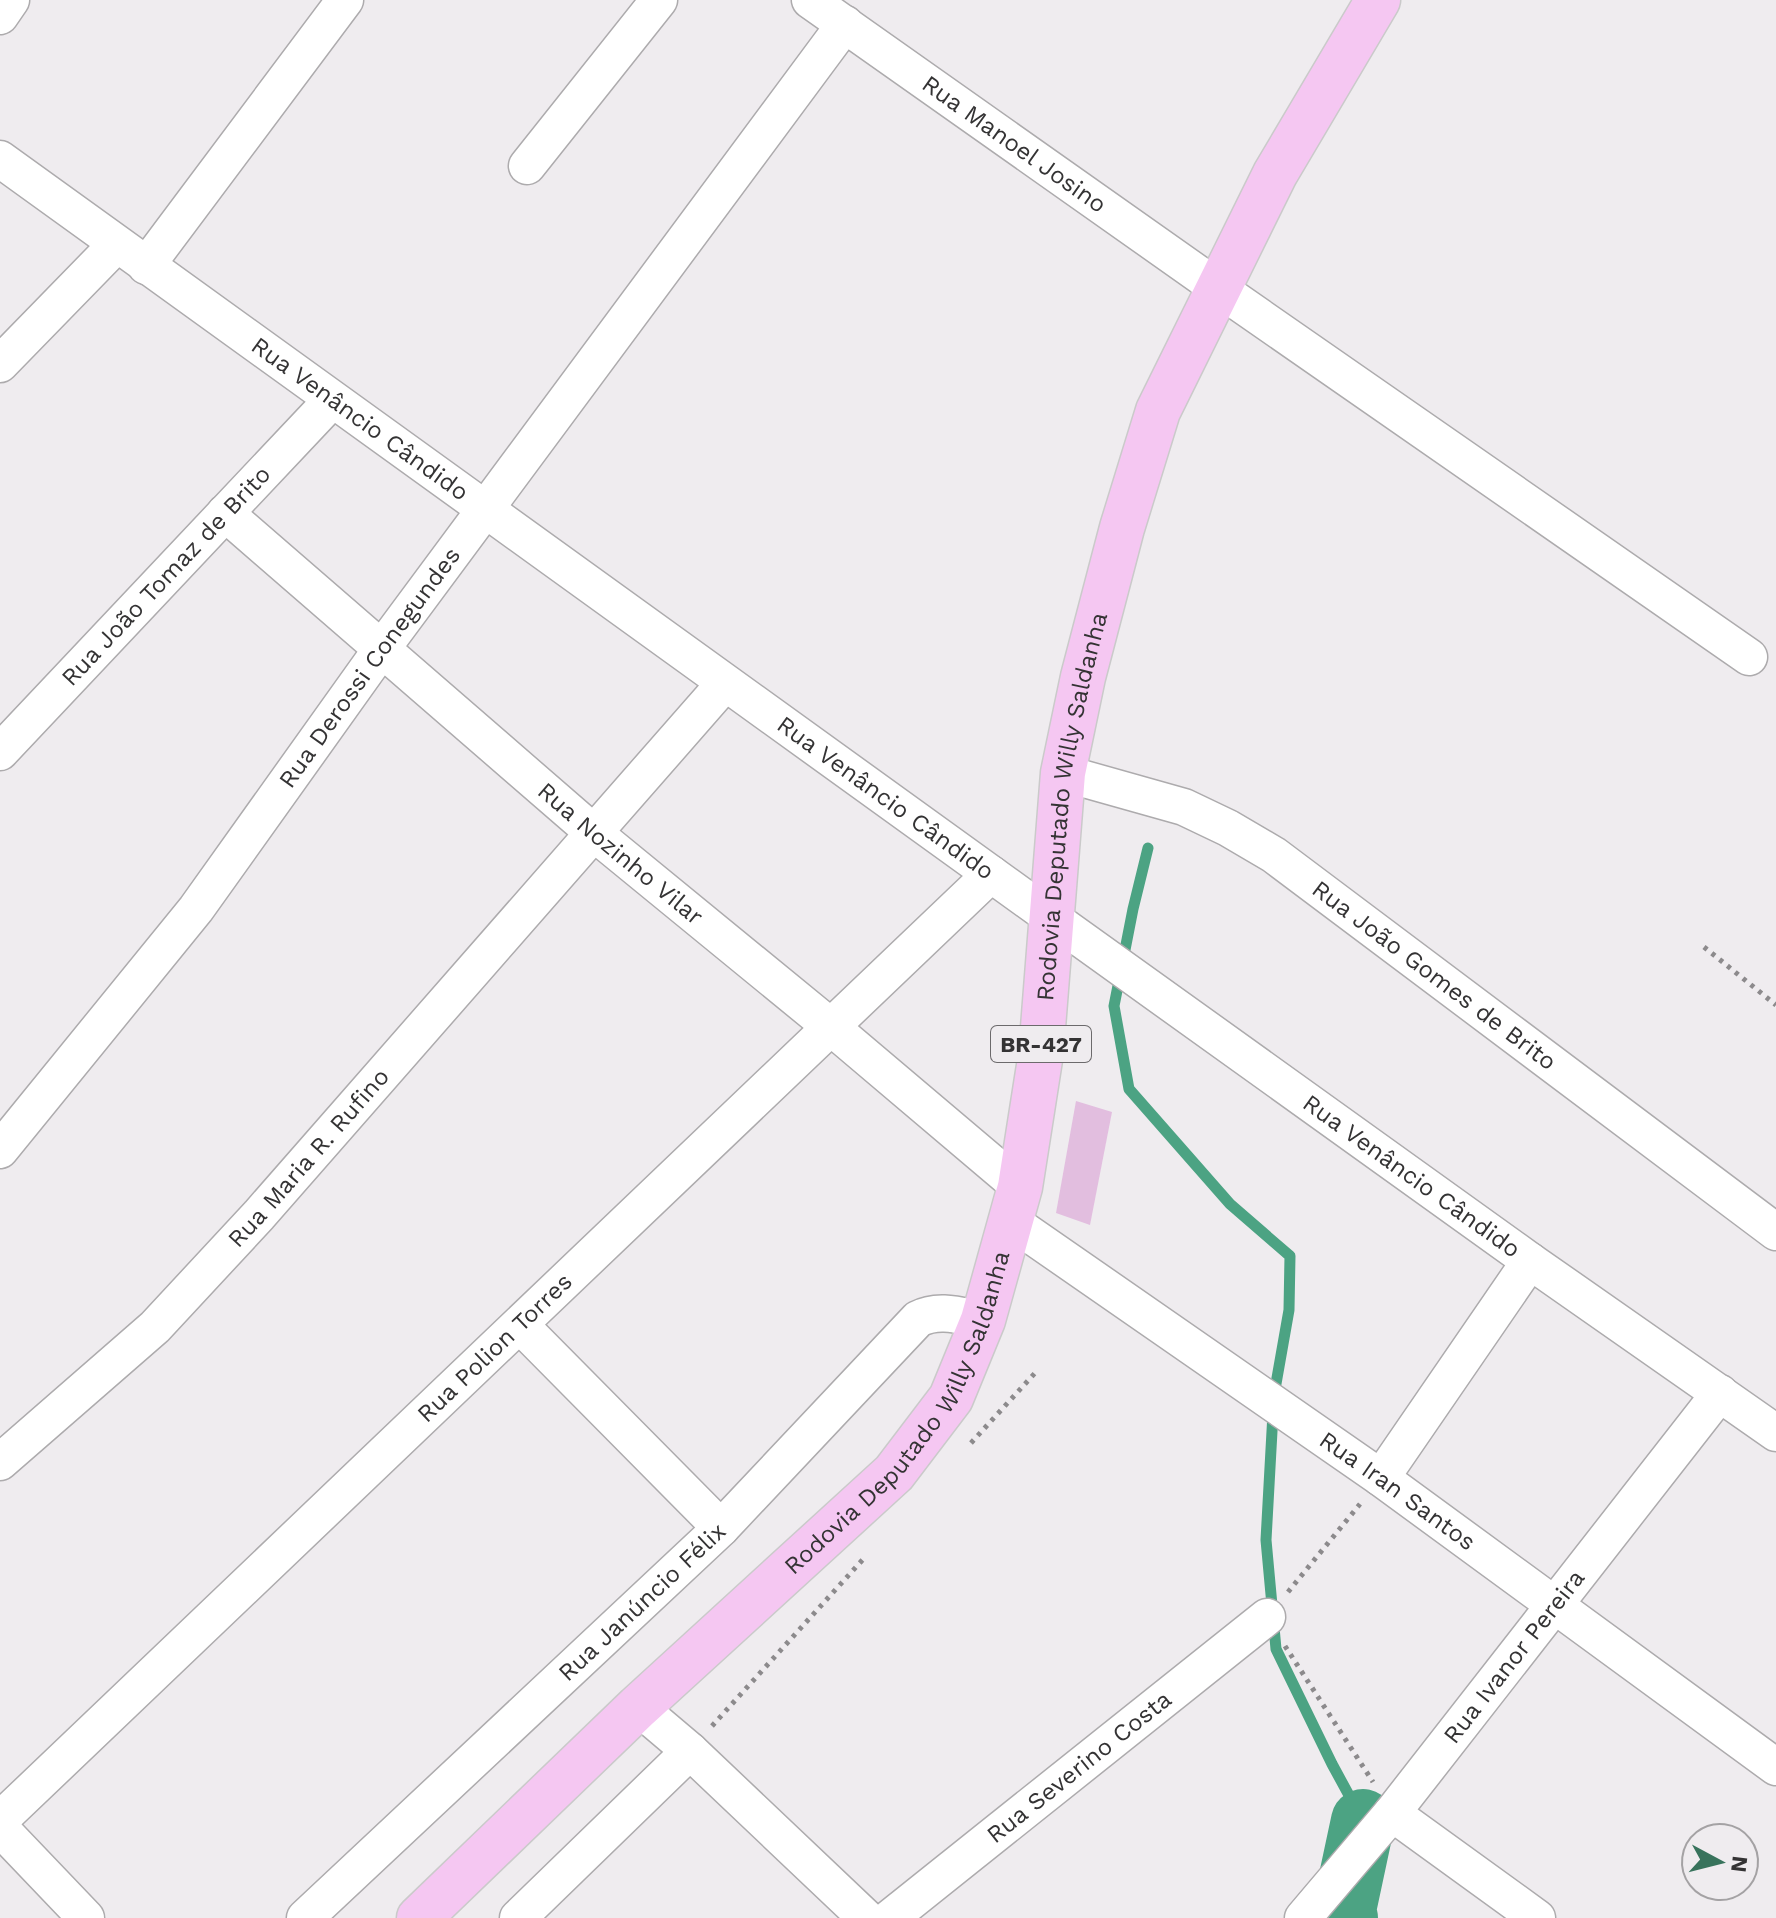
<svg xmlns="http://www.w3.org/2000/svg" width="1776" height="1918" font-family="'Work Sans',sans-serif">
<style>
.green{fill:#e2bedf}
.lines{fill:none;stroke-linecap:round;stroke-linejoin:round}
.stream{stroke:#4ca383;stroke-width:11}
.river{stroke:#4ca383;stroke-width:64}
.minor-casing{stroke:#adabad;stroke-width:39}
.major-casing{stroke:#cacaca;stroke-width:47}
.path{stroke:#8c8a8c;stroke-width:5;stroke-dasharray:4 6;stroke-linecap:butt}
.minor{stroke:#fff;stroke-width:36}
.major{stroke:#f5c7f2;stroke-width:44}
.labels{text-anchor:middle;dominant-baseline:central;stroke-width:7;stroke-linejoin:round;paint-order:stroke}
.shield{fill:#efecef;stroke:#6c6a6c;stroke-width:2}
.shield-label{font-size:22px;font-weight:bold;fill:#343334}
.street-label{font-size:24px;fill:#343334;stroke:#efecef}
</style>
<rect width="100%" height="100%" fill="#efecef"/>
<!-- green -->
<polygon class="green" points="1076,1101 1112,1112 1090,1225 1056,1213"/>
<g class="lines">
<!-- stream -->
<g class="stream">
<polyline points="1148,848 1133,909 1114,1006 1129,1089 1230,1204 1290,1256 1289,1310 1274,1395"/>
<polyline points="1273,1413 1266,1540 1276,1649 1332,1764 1363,1821"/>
</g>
<!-- river -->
<polyline class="river" points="1346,1918 1344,1910 1363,1821"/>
<defs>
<g id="minor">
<path id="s1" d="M 810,0 L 1218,288 L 1749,657"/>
<polyline points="0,16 11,0"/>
<path id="s2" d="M 0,159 L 1052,918 L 1530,1261 L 1776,1433"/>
<polyline points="527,166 659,0"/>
<polyline points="146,266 345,0"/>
<polyline points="0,364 116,245"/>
<path id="s3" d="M 225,513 L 594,833 L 831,1027 L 1020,1187"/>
<path id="s4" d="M 0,752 L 332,400"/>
<path id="s5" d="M 1063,773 L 1184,807 L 1228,828 L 1274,855 L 1776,1232"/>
<path id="s6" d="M 0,1150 L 196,909 L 383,647 L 845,24"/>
<path id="s7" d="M 1012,1222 L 1381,1478 L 1776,1767"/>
<polyline points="520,1325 721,1528"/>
<path id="s8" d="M 0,1462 L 155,1327 L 259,1215 L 725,683"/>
<polyline points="1381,1478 1530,1261"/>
<polyline points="638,1707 690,1751 866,1918"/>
<polyline points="1392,1813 1537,1918"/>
<path id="s9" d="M 0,1820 L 991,874"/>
<polyline points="0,1828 86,1918"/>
<path id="s10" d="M 305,1918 L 721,1528 L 918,1319 C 939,1308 961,1316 983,1320"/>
<polyline points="518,1918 690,1751"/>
<path id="s11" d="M 890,1918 L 1267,1617"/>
<path id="s12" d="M 1303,1918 L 1392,1813 L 1720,1393"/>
</g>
<g id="major">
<path id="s13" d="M 419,1918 L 638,1707 L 894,1473 L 951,1398 L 983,1320 L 1020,1187 L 1041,1053 L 1063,773 L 1083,677 L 1122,528 L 1158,411 L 1275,174 L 1378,0"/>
</g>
</defs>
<!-- minor casing -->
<use href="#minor" class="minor-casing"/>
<!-- major casing -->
<use href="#major" class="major-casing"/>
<!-- path -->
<g class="path">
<polyline points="1704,947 1776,1005"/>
<polyline points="971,1443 1035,1373"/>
<polyline points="1288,1592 1360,1504"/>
<polyline points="1285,1646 1373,1782"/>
<polyline points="712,1726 866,1556"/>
</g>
<!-- minor -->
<use href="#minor" class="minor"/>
<!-- major -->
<use href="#major" class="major"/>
</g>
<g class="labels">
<!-- shield labels -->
<rect class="shield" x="991" y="1026" width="100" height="36" rx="6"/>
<g class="shield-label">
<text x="1041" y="1044">BR-427</text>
</g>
<!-- street labels -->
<g class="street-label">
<text stroke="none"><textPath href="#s1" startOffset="250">Rua Manoel Josino</textPath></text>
<text stroke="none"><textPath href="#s2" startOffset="444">Rua Venâncio Cândido</textPath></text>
<text stroke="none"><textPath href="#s4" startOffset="242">Rua João Tomaz de Brito</textPath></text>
<text stroke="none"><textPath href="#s6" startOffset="608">Rua Derossi Conegundes</textPath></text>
<text stroke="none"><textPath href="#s2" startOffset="1092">Rua Venâncio Cândido</textPath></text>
<text stroke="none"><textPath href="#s13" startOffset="1352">Rodovia Deputado Willy Saldanha</textPath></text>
<text stroke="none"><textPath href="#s3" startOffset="522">Rua Nozinho Vilar</textPath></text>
<text stroke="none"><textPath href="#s5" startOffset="428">Rua João Gomes de Brito</textPath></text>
<text stroke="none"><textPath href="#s8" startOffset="434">Rua Maria R. Rufino</textPath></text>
<text stroke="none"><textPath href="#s2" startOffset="1740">Rua Venâncio Cândido</textPath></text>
<text stroke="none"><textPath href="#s9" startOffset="684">Rua Polion Torres</textPath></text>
<text stroke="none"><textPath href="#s13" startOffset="704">Rodovia Deputado Willy Saldanha</textPath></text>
<text stroke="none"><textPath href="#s7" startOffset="470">Rua Iran Santos</textPath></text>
<text stroke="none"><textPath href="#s10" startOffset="462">Rua Janúncio Félix</textPath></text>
<text stroke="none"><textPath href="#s12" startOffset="336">Rua Ivanor Pereira</textPath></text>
<text stroke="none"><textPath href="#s11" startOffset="242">Rua Severino Costa</textPath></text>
</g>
</g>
<!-- north arrow -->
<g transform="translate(1720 1862) rotate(97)"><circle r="38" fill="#efecef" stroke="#a4a2a4" stroke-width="2"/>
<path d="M0-6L14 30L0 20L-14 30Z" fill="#38735c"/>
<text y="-12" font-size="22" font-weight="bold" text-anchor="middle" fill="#343334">N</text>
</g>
</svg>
